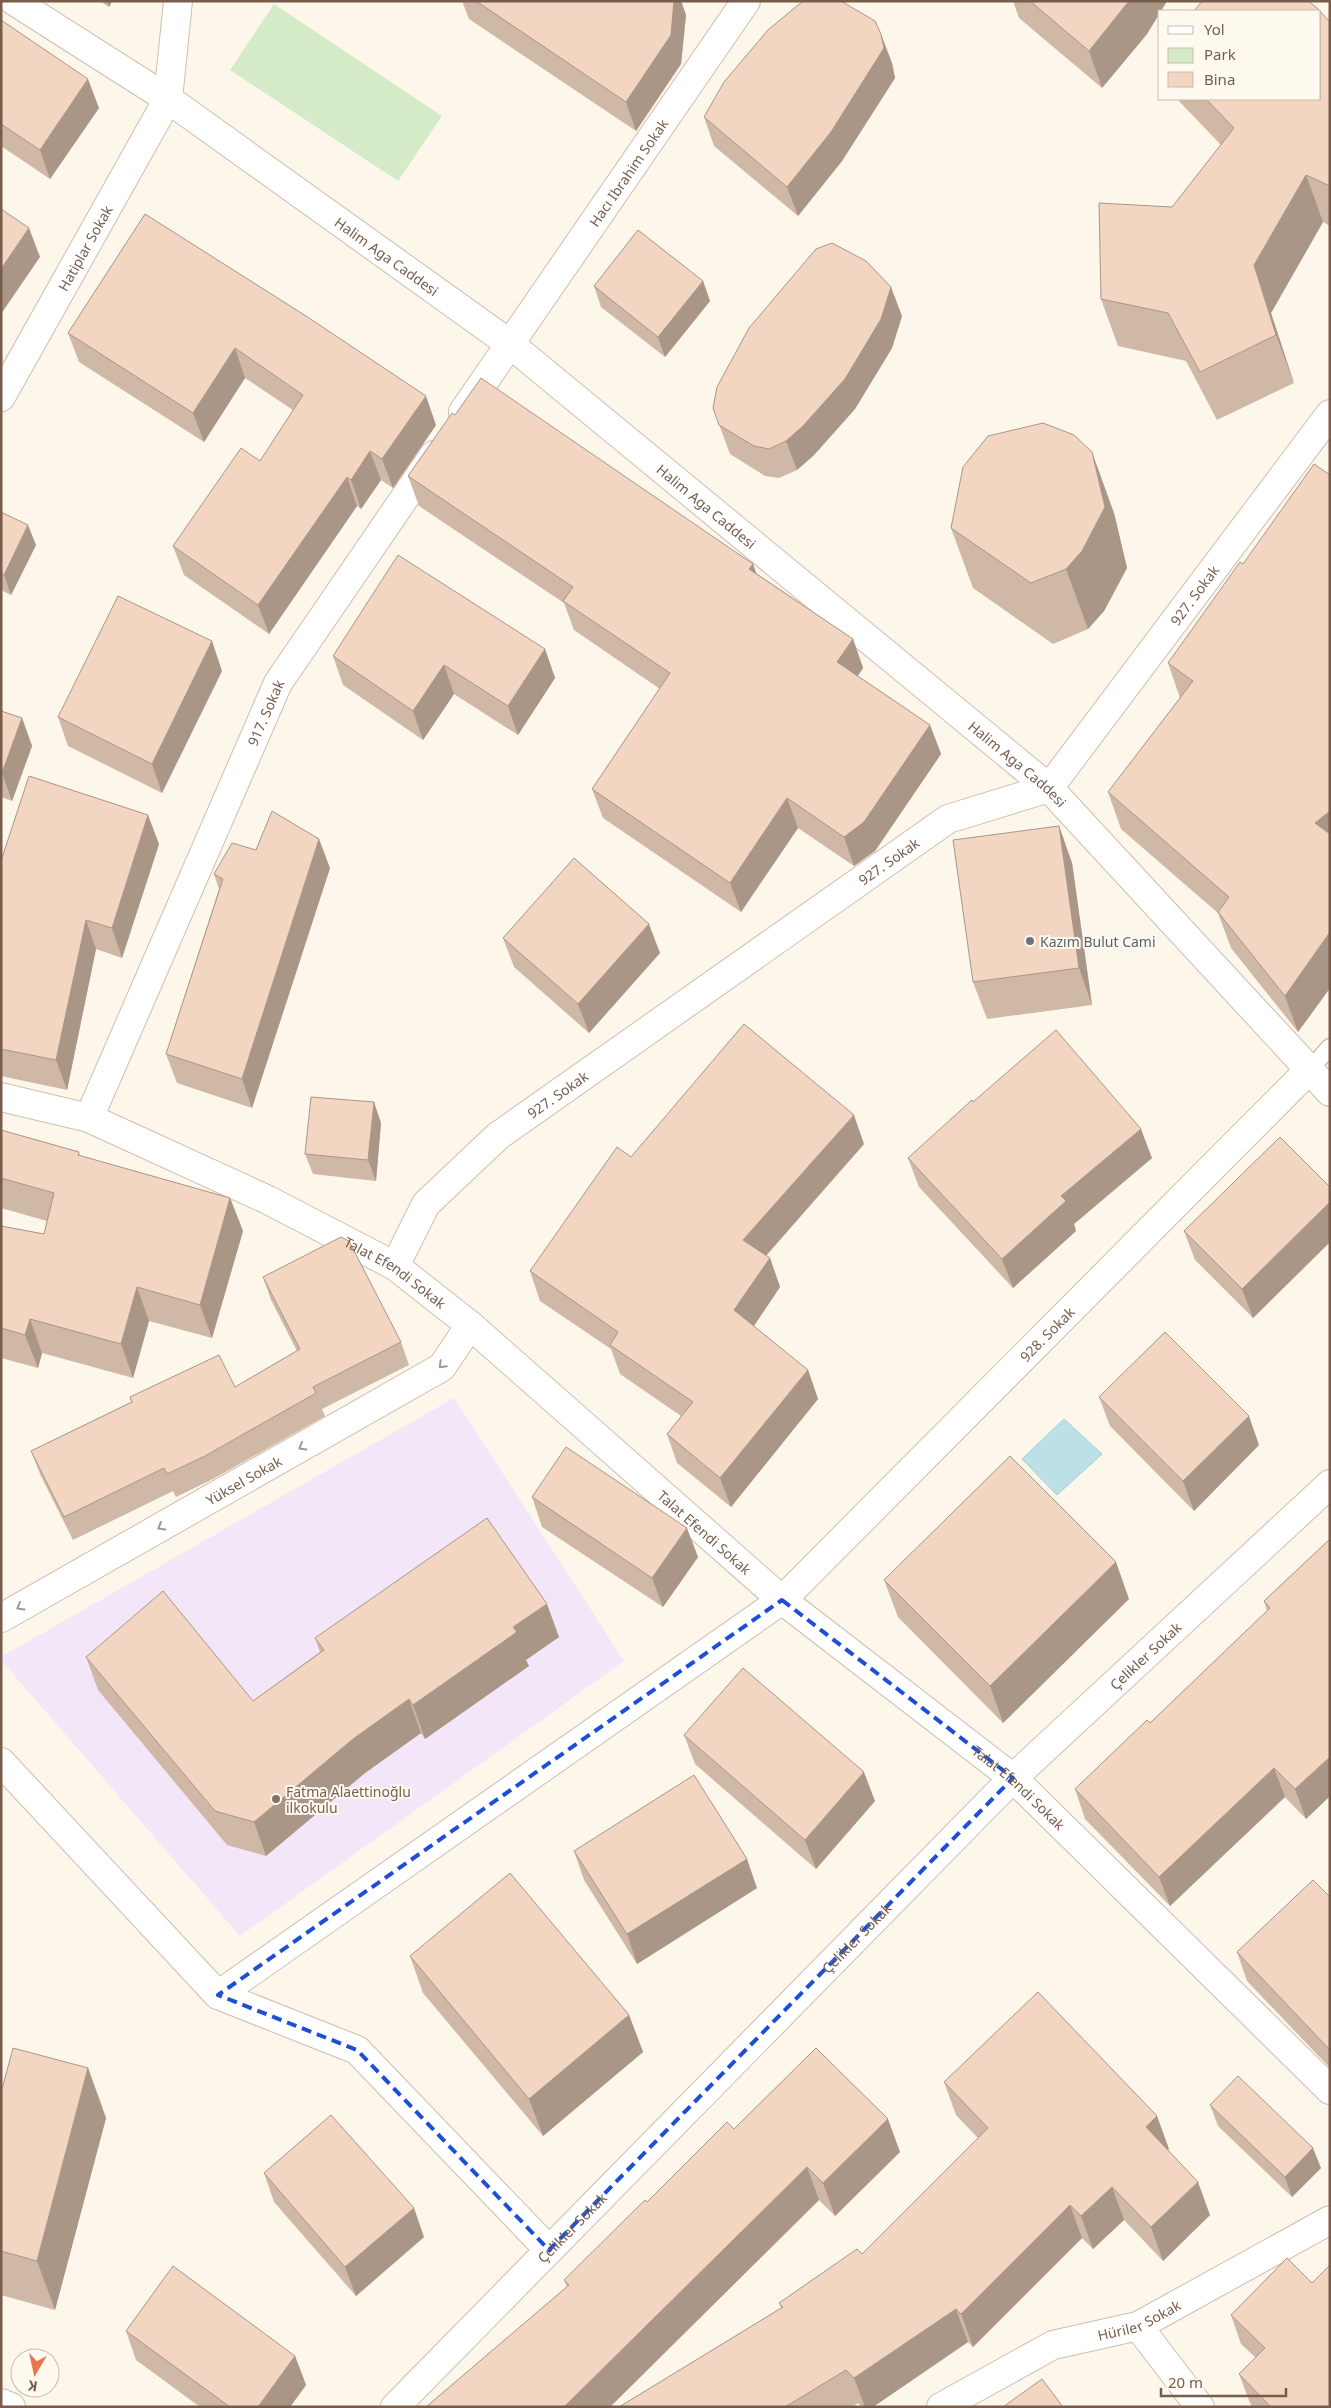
<svg xmlns="http://www.w3.org/2000/svg" width="1331" height="2408" font-family="'Noto Sans',sans-serif">
<style>
.education{fill:#f3e6f9}
.green{fill:#d5ebc7}
.water{fill:#bde0e7;stroke:#a3cfd9}
.lines{fill:none;stroke-linecap:round;stroke-linejoin:round}
.service-casing{stroke:#cfbeae;stroke-width:19}
.minor-casing{stroke:#cfbeae;stroke-width:30}
.tertiary-casing{stroke:#cfbeae;stroke-width:30}
.service{stroke:#fff;stroke-width:16}
.minor{stroke:#fff;stroke-width:28}
.tertiary{stroke:#fff;stroke-width:28}
.wall{fill:#d0b8a6}
.shaded-wall{fill:#a99687}
.building{fill:#f2d6c1;stroke:#a99687}
.oneway{stroke:#a7968b}
.marked{fill:none;stroke:#1d4ed8;stroke-width:4;stroke-dasharray:10 6;stroke-linejoin:round}
.worship-dot{fill:#6b7280;stroke:#fffaf0;stroke-width:2}
.education-dot{fill:#8d6e63;stroke:#fffaf0;stroke-width:2}
.labels{text-anchor:middle;dominant-baseline:central;stroke-width:4;stroke-linejoin:round;paint-order:stroke}
.street-label{font-size:14px;fill:#785d4c;stroke:#fffaf0}
.worship-label{font-size:14px;fill:#5b616d;stroke:#fffaf0;text-anchor:start}
.education-label{font-size:14px;fill:#785e54;stroke:#fffaf0;text-anchor:start}
</style>
<rect width="100%" height="100%" fill="#fdf6ea"/>
<!-- education -->
<polygon class="education" points="454,1398 624,1661 240,1936 1,1660 1,1657"/>
<!-- green -->
<polygon class="green" points="274,4 442,116 398,181 230,70"/>
<!-- water -->
<polygon class="water" points="1064,1419 1102,1454 1057,1495 1022,1459"/>
<g class="lines">
<defs>
<polyline id="service" points="1310,1069 1330,1047"/>
<g id="minor">
<path id="s1" d="M 1,397 L 168,99 L 178,1"/>
<path id="s2" d="M 463,412 L 746,1"/>
<path id="s3" d="M 1,1097 L 89,1118 L 268,1200 L 395,1266 L 470,1325 L 782,1600 L 1013,1778 L 1330,2090"/>
<path id="s4" d="M 89,1118 L 278,683 L 434,455"/>
<path id="s5" d="M 395,1266 L 426,1204 L 498,1136 L 948,819 L 1049,788 L 1330,414"/>
<path id="s6" d="M 1,1618 L 442,1367 L 470,1325"/>
<polyline points="1,1762 218,1995 357,2050 549,2250"/>
<path id="s7" d="M 218,1995 L 782,1600 L 1310,1069"/>
<polyline points="1138,2326 1200,2407"/>
<polyline points="1,2403 11,2407"/>
<path id="s8" d="M 395,2407 L 1013,1778 L 1330,1484"/>
<path id="s9" d="M 941,2407 L 1053,2345 L 1138,2326 L 1330,2220"/>
</g>
<g id="tertiary">
<path id="s10" d="M 14,1 L 168,99 L 510,344 L 1049,788 L 1330,1092"/>
</g>
</defs>
<!-- service casing -->
<use href="#service" class="service-casing"/>
<!-- minor casing -->
<use href="#minor" class="minor-casing"/>
<!-- tertiary casing -->
<use href="#tertiary" class="tertiary-casing"/>
<!-- service -->
<use href="#service" class="service"/>
<!-- minor -->
<use href="#minor" class="minor"/>
<!-- tertiary -->
<use href="#tertiary" class="tertiary"/>
</g>
<!-- wall -->
<g class="wall">
<polygon points="100,1 112,1 109,7"/>
<polygon points="462,1 681,1 686,15 681,64 636,131 469,19"/>
<polygon points="1013,1 1167,1 1161,11 1160,11 1147,34 1102,88 1019,18"/>
<polygon points="1,20 99,108 50,179 1,146"/>
<polygon points="1330,22 1330,226 1323,222 1271,313 1294,383 1217,420 1186,361 1118,346 1101,299 1221,145 1177,99 1320,99"/>
<polygon points="892,63 895,78 842,161 798,216 714,146 704,117"/>
<polygon points="145,214 436,425 393,488 381,480 361,509 357,506 269,634 184,575 173,546 260,461 293,410 245,378 204,442 79,362 68,333"/>
<polygon points="703,281 710,301 665,357 601,307 594,286"/>
<polygon points="902,316 892,348 855,409 814,455 797,470 779,478 765,476 730,454 713,408"/>
<polygon points="455,415 753,564 756,573 853,639 863,668 858,676 930,725 941,754 875,851 854,866 798,828 741,912 603,818 592,789 660,689 574,630 564,603 419,506 408,476"/>
<polygon points="1330,475 1330,988 1298,1032 1231,948 1218,913 1121,829 1108,792 1180,698 1168,663 1243,564"/>
<polygon points="1,512 36,545 11,595 1,590"/>
<polygon points="1114,513 1127,568 1104,611 1088,629 1053,644 973,588 951,528"/>
<polygon points="545,649 555,678 518,735 454,694 423,740 343,685 333,656"/>
<polygon points="222,671 162,793 68,746 58,717"/>
<polygon points="1,711 22,718 32,746 12,801 1,797"/>
<polygon points="1059,826 1072,863 1092,1005 987,1019 973,982"/>
<polygon points="159,844 122,958 96,949 67,1090 1,1076 1,861"/>
<polygon points="330,868 252,1108 177,1083 166,1054 219,889 214,874"/>
<polygon points="503,938 660,953 589,1033 514,967"/>
<polygon points="381,1123 376,1181 313,1174 305,1154"/>
<polygon points="1,1130 79,1152 80,1156 230,1198 243,1231 212,1338 149,1321 133,1378 42,1353 38,1368 1,1358 1,1226 44,1234 47,1221 1,1208"/>
<polygon points="864,1144 766,1256 770,1258 780,1287 754,1326 808,1370 818,1399 731,1507 677,1463 667,1434 681,1416 620,1374 611,1349 540,1301 530,1271 631,1157"/>
<polygon points="908,1158 1152,1158 1074,1224 1076,1231 1013,1288 919,1187"/>
<polygon points="1330,1187 1330,1242 1253,1318 1195,1260 1184,1231"/>
<polygon points="263,1277 401,1342 409,1365 322,1409 325,1416 213,1479 176,1497 173,1491 73,1540 40,1474 31,1451 131,1402 130,1397 235,1387 297,1351 271,1300"/>
<polygon points="1099,1397 1259,1445 1194,1511 1110,1426"/>
<polygon points="532,1497 698,1557 663,1607 542,1527"/>
<polygon points="1330,1539 1330,1796 1306,1819 1285,1797 1170,1906 1085,1819 1075,1789 1150,1723 1267,1611 1264,1601"/>
<polygon points="884,1580 1129,1599 1003,1723 898,1617"/>
<polygon points="559,1637 526,1660 529,1666 425,1739 421,1733 365,1773 266,1856 227,1845 98,1690 86,1657 253,1701 320,1652 315,1638"/>
<polygon points="684,1735 875,1801 816,1869 695,1764"/>
<polygon points="574,1851 757,1888 637,1964 584,1880"/>
<polygon points="1330,1897 1330,2068 1247,1981 1237,1952"/>
<polygon points="410,1956 629,2015 643,2052 543,2136 423,1993"/>
<polygon points="88,2068 106,2118 55,2310 1,2295 1,2093"/>
<polygon points="944,2082 1169,2149 1168,2150 1210,2215 1163,2261 1124,2220 1093,2249 1082,2238 973,2347 968,2342 873,2407 862,2407 858,2403 852,2407 619,2407 781,2308 779,2303 862,2254 978,2138 956,2115"/>
<polygon points="1210,2105 1321,2168 1292,2197 1218,2126"/>
<polygon points="734,2129 900,2152 835,2216 819,2200 610,2407 426,2407 567,2287 564,2280 647,2202"/>
<polygon points="264,2173 424,2237 356,2296 274,2202"/>
<polygon points="1231,2315 1330,2407 1253,2407 1250,2403 1239,2374 1256,2358 1241,2344"/>
<polygon points="126,2331 295,2356 306,2385 290,2407 200,2407 136,2360"/>
</g>
<!-- shaded-wall -->
<g class="shaded-wall">
<polygon points="107,1 112,1 109,7"/>
<polygon points="674,1 681,1 686,15 681,64 636,131 626,102"/>
<polygon points="1129,1 1167,1 1161,11 1160,11 1160,13 1147,34 1102,88 1089,51"/>
<polygon points="881,34 892,63 895,78 842,161 798,216 787,187"/>
<polygon points="88,79 99,108 50,179 40,150"/>
<polygon points="1306,175 1323,222 1271,313 1294,383 1276,335 1254,265"/>
<polygon points="29,228 40,257 1,314 1,269"/>
<polygon points="703,281 710,301 665,357 658,337"/>
<polygon points="891,287 902,316 892,348 855,409 814,455 797,470 786,441"/>
<polygon points="235,348 245,378 204,442 193,413"/>
<polygon points="426,396 436,425 393,488 382,459"/>
<polygon points="370,451 381,480 361,509 351,480"/>
<polygon points="1092,452 1114,513 1127,568 1104,611 1088,629 1066,569"/>
<polygon points="347,477 357,506 269,634 258,605"/>
<polygon points="28,525 36,545 11,595 4,575"/>
<polygon points="753,564 763,593 749,569"/>
<polygon points="853,639 863,668 847,691 837,662"/>
<polygon points="212,641 222,671 162,793 152,764"/>
<polygon points="545,649 555,678 518,735 508,706"/>
<polygon points="444,665 454,694 423,740 413,711"/>
<polygon points="22,718 32,746 12,801 2,773"/>
<polygon points="930,725 941,754 875,851 854,866 844,837"/>
<polygon points="787,798 798,828 741,912 730,883"/>
<polygon points="1330,811 1330,858 1315,823"/>
<polygon points="148,815 159,844 122,958 112,928"/>
<polygon points="1059,826 1072,863 1092,1005 1079,968"/>
<polygon points="319,839 330,868 252,1108 242,1079"/>
<polygon points="86,920 96,949 67,1090 56,1060"/>
<polygon points="649,924 660,953 589,1033 578,1004"/>
<polygon points="1330,932 1330,988 1298,1032 1285,996"/>
<polygon points="374,1102 381,1123 376,1181 368,1160"/>
<polygon points="854,1115 864,1144 754,1269 743,1240"/>
<polygon points="1141,1129 1152,1158 1074,1224 1076,1231 1013,1288 1002,1259 1061,1196"/>
<polygon points="230,1198 243,1231 212,1338 200,1305"/>
<polygon points="1330,1202 1330,1242 1253,1318 1242,1289"/>
<polygon points="770,1258 780,1287 745,1339 734,1310"/>
<polygon points="137,1287 149,1321 133,1378 121,1344"/>
<polygon points="30,1319 42,1353 38,1368 25,1335"/>
<polygon points="808,1370 818,1399 731,1507 720,1478"/>
<polygon points="1249,1416 1259,1445 1194,1511 1183,1481"/>
<polygon points="687,1528 698,1557 663,1607 652,1578"/>
<polygon points="1116,1562 1129,1599 1003,1723 990,1686"/>
<polygon points="547,1604 559,1637 526,1660 529,1666 425,1739 413,1705 513,1627"/>
<polygon points="409,1699 421,1733 365,1773 266,1856 254,1822 353,1739"/>
<polygon points="1330,1757 1330,1796 1306,1819 1295,1789"/>
<polygon points="1274,1768 1285,1797 1170,1906 1159,1877"/>
<polygon points="864,1772 875,1801 816,1869 805,1840"/>
<polygon points="747,1859 757,1888 637,1964 627,1934"/>
<polygon points="629,2015 643,2052 543,2136 529,2099"/>
<polygon points="88,2068 106,2118 55,2310 37,2261"/>
<polygon points="1157,2116 1169,2149 1158,2160 1146,2127"/>
<polygon points="888,2119 900,2152 835,2216 823,2183"/>
<polygon points="1313,2148 1321,2168 1292,2197 1285,2177"/>
<polygon points="807,2167 819,2200 610,2407 564,2407"/>
<polygon points="1198,2182 1210,2215 1163,2261 1151,2227"/>
<polygon points="1112,2187 1124,2220 1093,2249 1081,2216"/>
<polygon points="1070,2205 1082,2238 973,2347 961,2314"/>
<polygon points="414,2208 424,2237 356,2296 345,2267"/>
<polygon points="956,2309 968,2342 873,2407 865,2407 854,2378"/>
<polygon points="295,2356 306,2385 290,2407 258,2407"/>
</g>
<!-- building -->
<g class="building">
<polygon points="476,1 674,1 671,35 626,102"/>
<polygon points="803,1 841,1 875,21 881,34 884,48 831,132 787,187 704,117 724,82 768,30"/>
<polygon points="1030,1 1129,1 1089,51"/>
<polygon points="1202,1 1308,1 1317,8 1330,22 1330,186 1306,175 1254,265 1276,335 1200,372 1168,313 1101,299 1099,203 1172,207 1234,128 1206,99 1320,99 1320,11 1194,11"/>
<polygon points="1,20 88,79 40,150 1,124"/>
<polygon points="1,209 29,228 1,269"/>
<polygon points="145,214 306,316 426,396 382,459 370,451 351,480 347,477 258,605 173,546 241,448 260,461 303,395 235,348 193,413 68,333"/>
<polygon points="638,230 703,281 658,337 594,286"/>
<polygon points="832,243 866,261 891,287 881,319 845,379 803,426 786,441 769,449 754,446 719,425 713,408 717,387 749,328 816,249"/>
<polygon points="481,378 753,564 749,569 853,639 837,662 930,725 864,822 844,837 787,798 730,883 592,789 670,673 563,601 573,587 408,476 452,413 455,415"/>
<polygon points="1043,423 1074,435 1092,452 1105,507 1082,551 1066,569 1031,583 951,528 963,467 988,436"/>
<polygon points="1314,464 1330,475 1330,811 1315,823 1330,834 1330,932 1285,996 1218,912 1229,897 1108,792 1193,681 1168,663 1240,562 1243,564"/>
<polygon points="1,512 28,525 4,575 1,574"/>
<polygon points="398,555 545,649 508,706 444,665 413,711 333,656"/>
<polygon points="118,596 212,641 152,764 58,717"/>
<polygon points="1,711 22,718 2,773 1,773"/>
<polygon points="29,776 148,815 112,928 86,920 56,1060 1,1049 1,861"/>
<polygon points="272,811 319,839 242,1079 166,1054 223,879 214,874 232,843 256,850"/>
<polygon points="1059,826 1079,968 973,982 953,840"/>
<polygon points="574,858 649,924 578,1004 503,938"/>
<polygon points="744,1024 854,1115 743,1240 770,1258 734,1310 808,1370 720,1478 667,1434 693,1402 610,1345 618,1332 530,1271 617,1147 631,1157"/>
<polygon points="1056,1030 1141,1129 1061,1196 1066,1201 1002,1259 908,1158 972,1100 973,1102"/>
<polygon points="311,1097 374,1102 368,1160 305,1154"/>
<polygon points="1,1130 79,1152 78,1155 230,1198 200,1305 137,1287 121,1344 30,1319 25,1335 1,1328 1,1226 44,1234 54,1193 1,1178"/>
<polygon points="1280,1137 1330,1187 1330,1202 1242,1289 1184,1231"/>
<polygon points="341,1237 349,1241 401,1342 313,1387 316,1393 205,1456 167,1474 164,1468 64,1517 31,1451 132,1402 130,1397 219,1355 235,1387 300,1349 263,1277"/>
<polygon points="1165,1332 1249,1416 1183,1481 1099,1397"/>
<polygon points="566,1447 687,1528 652,1578 532,1497"/>
<polygon points="1010,1456 1116,1562 990,1686 884,1580"/>
<polygon points="487,1518 547,1604 513,1627 517,1632 413,1705 409,1699 353,1739 254,1822 215,1811 86,1657 163,1591 253,1701 324,1650 315,1638"/>
<polygon points="1330,1539 1330,1757 1295,1789 1274,1768 1159,1877 1075,1789 1147,1720 1150,1723 1270,1608 1264,1601"/>
<polygon points="743,1668 864,1772 805,1840 684,1735"/>
<polygon points="694,1775 747,1859 627,1934 574,1851"/>
<polygon points="510,1873 629,2015 529,2099 410,1956"/>
<polygon points="1313,1880 1330,1897 1330,2050 1237,1952"/>
<polygon points="1038,1992 1157,2116 1146,2127 1198,2182 1151,2227 1112,2187 1081,2216 1070,2205 961,2314 956,2309 854,2378 846,2370 785,2407 619,2407 783,2307 779,2303 857,2249 862,2254 988,2128 944,2082"/>
<polygon points="13,2048 88,2068 37,2261 1,2251 1,2093"/>
<polygon points="816,2048 888,2119 823,2183 807,2167 564,2407 426,2407 569,2285 564,2280 645,2200 647,2202 727,2122 734,2129"/>
<polygon points="1238,2076 1313,2148 1285,2177 1210,2105"/>
<polygon points="331,2115 414,2208 345,2267 264,2173"/>
<polygon points="1287,2258 1312,2283 1330,2265 1330,2407 1271,2407 1239,2374 1265,2348 1231,2315"/>
<polygon points="173,2266 295,2356 258,2407 230,2407 126,2331"/>
<polygon points="1042,2379 1063,2407 1003,2407"/>
</g>
<!-- one-way arrows -->
<defs><path id="oneway-chevron" d="M-2-3.5L2.5 0L-2 3.5" fill="none" stroke-width="1.6" stroke-linecap="round" stroke-linejoin="round" transform="scale(1.25)"/></defs>
<g class="oneway">
<use href="#oneway-chevron" transform="translate(442 1365) rotate(135)"/>
<use href="#oneway-chevron" transform="translate(302 1447) rotate(150)"/>
<use href="#oneway-chevron" transform="translate(161 1527) rotate(150)"/>
<use href="#oneway-chevron" transform="translate(20 1607) rotate(150)"/>
</g>
<!-- marked area -->
<path class="marked" d="M 782,1600 L 1013,1778 L 549,2250 L 357,2050 L 218,1995 Z"/>
<!-- markers -->
<circle class="worship-dot" cx="1030" cy="941" r="5"/>
<circle class="education-dot" cx="276" cy="1799" r="5"/>
<g class="labels">
<!-- street labels -->
<g class="street-label">
<text stroke="none"><textPath href="#s2" startOffset="291">Hacı Ibrahim Sokak</textPath></text>
<text stroke="none"><textPath href="#s1" startOffset="171">Hatiplar Sokak</textPath></text>
<text stroke="none"><textPath href="#s10" startOffset="452">Halim Aga Caddesi</textPath></text>
<text stroke="none"><textPath href="#s10" startOffset="858">Halim Aga Caddesi</textPath></text>
<text stroke="none"><textPath href="#s5" startOffset="1066">927. Sokak</textPath></text>
<text stroke="none"><textPath href="#s4" startOffset="442">917. Sokak</textPath></text>
<text stroke="none"><textPath href="#s10" startOffset="1262">Halim Aga Caddesi</textPath></text>
<text stroke="none"><textPath href="#s5" startOffset="646">927. Sokak</textPath></text>
<text stroke="none"><textPath href="#s5" startOffset="241">927. Sokak</textPath></text>
<text stroke="none"><textPath href="#s3" startOffset="434">Talat Efendi Sokak</textPath></text>
<text stroke="none"><textPath href="#s7" startOffset="1064">928. Sokak</textPath></text>
<text stroke="none"><textPath href="#s6" startOffset="279">Yüksel Sokak</textPath></text>
<text stroke="none"><textPath href="#s3" startOffset="839">Talat Efendi Sokak</textPath></text>
<text stroke="none"><textPath href="#s8" startOffset="1062">Çelikler Sokak</textPath></text>
<text stroke="none"><textPath href="#s3" startOffset="1244">Talat Efendi Sokak</textPath></text>
<text stroke="none"><textPath href="#s8" startOffset="658">Çelikler Sokak</textPath></text>
<text stroke="none"><textPath href="#s8" startOffset="252">Çelikler Sokak</textPath></text>
<text stroke="none"><textPath href="#s9" startOffset="218">Hüriler Sokak</textPath></text>
</g>
<!-- worship labels -->
<g class="worship-label">
<text x="1040" y="941">Kazım Bulut Cami</text>
</g>
<!-- education labels -->
<g class="education-label">
<text x="286" y="1791">Fatma Alaettinoğlu<tspan x="286" dy="16">ilkokulu</tspan></text>
</g>
</g>
<!-- border -->
<rect width="1331" height="2408" fill="none" stroke="#785d4c" stroke-width="5"/>
<!-- legend -->
<rect x="1158" y="10" width="162" height="90" fill="#fffaf0" stroke="#c9bbae"/>
<rect x="1168" y="26" width="25" height="8" fill="#ffffff" stroke="#c9bbae"/>
<text x="1204" y="35" font-size="15" fill="#785d4c">Yol</text>
<rect x="1168" y="48" width="25" height="15" fill="#d5ebc7" stroke="#c9bbae"/>
<text x="1204" y="60" font-size="15" fill="#785d4c">Park</text>
<rect x="1168" y="72" width="25" height="15" fill="#f2d6c1" stroke="#c9bbae"/>
<text x="1204" y="85" font-size="15" fill="#785d4c">Bina</text>
<!-- north arrow -->
<g transform="translate(35 2373) rotate(189)"><circle r="24" fill="#fffaf0" stroke="#c9bbae"/>
<path d="M0-4L9 19L0 12L-9 19Z" fill="#e67550"/>
<text y="-8" font-size="14" font-weight="bold" text-anchor="middle" fill="#785d4c">K</text>
</g>
<!-- scale -->
<path d="M1161 2388v8h125v-8" fill="none" stroke="#785d4c" stroke-width="2.5"/>
<text x="1168" y="2388" font-size="15" fill="#785d4c" stroke="#fffaf0" stroke-width="4" paint-order="stroke">20 m</text>
</svg>
